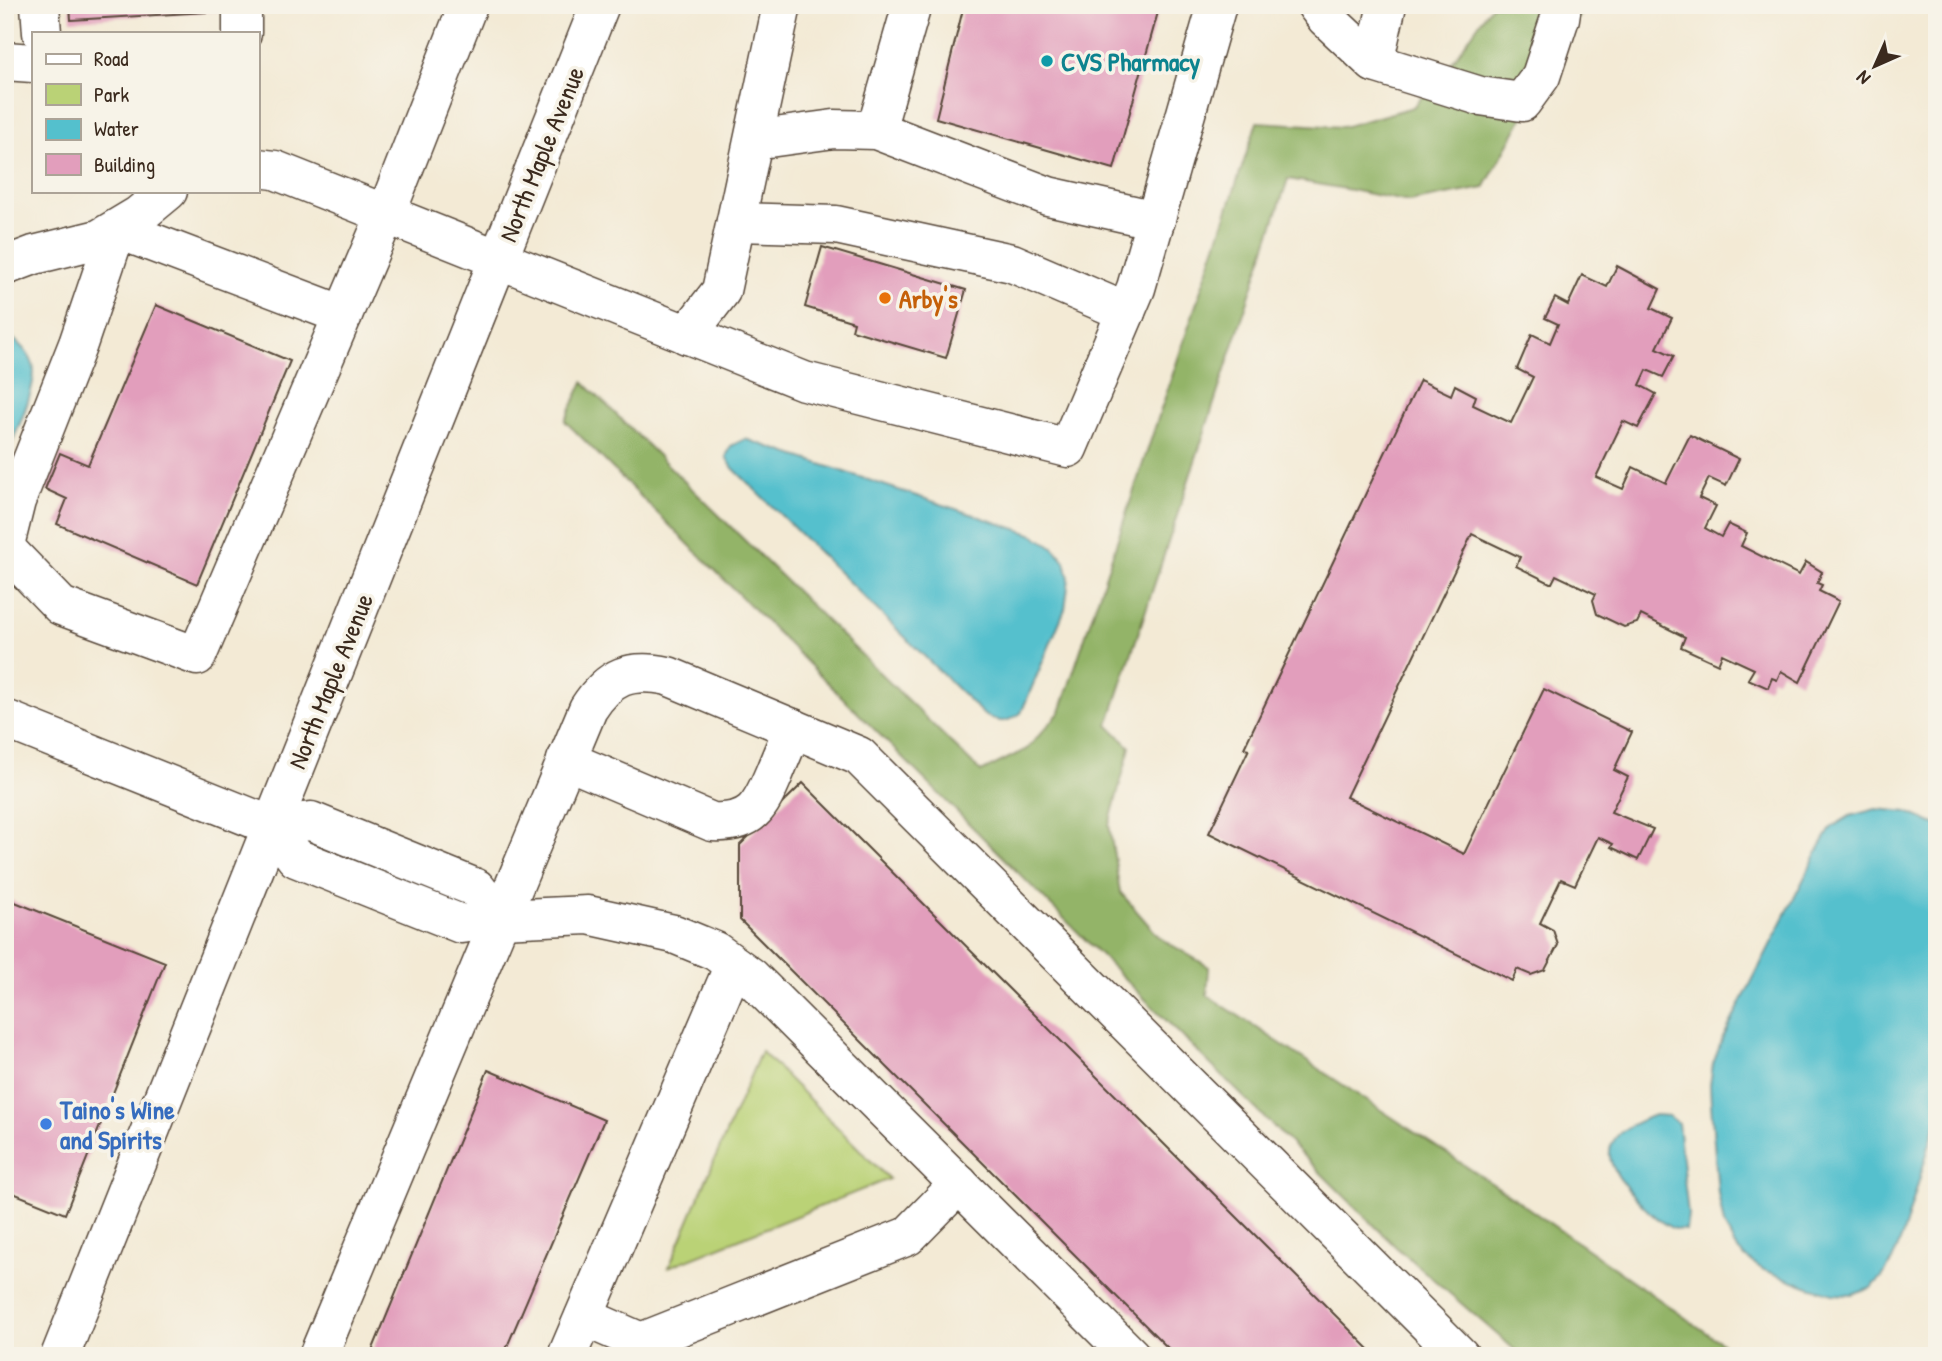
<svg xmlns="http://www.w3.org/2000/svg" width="1942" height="1361" font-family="'Patrick Hand',sans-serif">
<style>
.green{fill:#bad276;stroke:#7a7e4a;stroke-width:2}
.forest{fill:#93b467;stroke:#676f42;stroke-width:2}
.water{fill:#54c0cd;stroke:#487576;stroke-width:2}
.building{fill:#e29ebc}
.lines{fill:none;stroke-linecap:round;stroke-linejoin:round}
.minor-casing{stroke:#574739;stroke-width:41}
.major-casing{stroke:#574739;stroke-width:41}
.minor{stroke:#fff;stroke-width:38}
.major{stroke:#fff;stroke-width:38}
.culture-dot{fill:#0f9aa8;stroke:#f7f3e8;stroke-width:2.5}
.food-dot{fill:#e8710a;stroke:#f7f3e8;stroke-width:2.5}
.shop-dot{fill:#3f7fe0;stroke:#f7f3e8;stroke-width:2.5}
.labels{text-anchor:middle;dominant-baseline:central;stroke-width:7;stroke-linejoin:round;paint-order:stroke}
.culture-label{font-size:26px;font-weight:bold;fill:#0d838f;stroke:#f7f3e8;text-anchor:start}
.street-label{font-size:26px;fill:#3b2a1e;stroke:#f7f3e8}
.food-label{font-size:26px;font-weight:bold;fill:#c56008;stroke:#f7f3e8;text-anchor:start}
.shop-label{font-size:26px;font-weight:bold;fill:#366cbe;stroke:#f7f3e8;text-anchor:start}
</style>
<rect width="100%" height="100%" fill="#f7f3e8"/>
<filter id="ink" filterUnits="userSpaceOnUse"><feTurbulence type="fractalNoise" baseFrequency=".0143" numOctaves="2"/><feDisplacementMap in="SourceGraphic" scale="14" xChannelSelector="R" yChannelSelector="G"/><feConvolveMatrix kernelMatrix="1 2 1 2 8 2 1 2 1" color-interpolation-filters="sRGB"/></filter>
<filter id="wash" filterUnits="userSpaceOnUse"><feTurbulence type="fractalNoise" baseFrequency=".00686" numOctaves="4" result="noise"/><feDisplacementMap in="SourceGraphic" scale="28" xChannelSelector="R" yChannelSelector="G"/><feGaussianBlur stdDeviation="1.57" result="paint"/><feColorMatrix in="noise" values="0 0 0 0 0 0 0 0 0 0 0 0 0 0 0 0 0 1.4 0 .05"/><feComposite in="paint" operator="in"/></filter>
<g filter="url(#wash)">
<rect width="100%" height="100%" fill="#f3ead5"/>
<!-- green -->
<polygon class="green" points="761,1051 889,1179 669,1267"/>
<!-- forest -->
<polygon class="forest" points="1492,5 1585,5 1484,188 1409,202 1351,190 1288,179 1108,725 1130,747 1109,825 1120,892 1160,938 1209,967 1207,995 1511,1196 1740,1356 1522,1356 1396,1247 1201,1055 565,421 583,382 981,772 1027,749 1060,712 1257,122 1343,127 1413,107 1453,61"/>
<!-- water -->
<g class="water">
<path d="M 5,331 C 15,341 29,351 33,365 C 39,384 14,438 5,458 Z"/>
<path d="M 745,439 L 1034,535 L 1053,547 L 1065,561 L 1069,578 L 1065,609 L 1021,713 C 1005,724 1001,723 984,715 L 733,468 L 726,457 L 731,446 Z"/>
<polygon points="1876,809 1907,812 1937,825 1937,1120 1902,1237 1892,1261 1882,1277 1871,1288 1852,1295 1833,1294 1809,1287 1764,1270 1746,1258 1735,1247 1724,1224 1718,1193 1711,1104 1710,1085 1713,1064 1722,1040 1820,847 1832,827 1850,816"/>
<path d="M 1655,1115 L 1669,1116 L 1678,1123 L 1688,1215 L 1686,1230 C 1682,1229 1678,1230 1675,1229 C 1655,1223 1613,1178 1610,1157 C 1607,1133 1638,1121 1655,1115 Z"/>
</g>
<g id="blocks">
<!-- building -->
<g class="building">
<polygon points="70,5 223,5 224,11 71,20"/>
<polygon points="964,5 1160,5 1114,169 936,118"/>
<polygon points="822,247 966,290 946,358 852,330 854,322 805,307"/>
<polygon points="1617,266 1660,289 1651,308 1672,318 1657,348 1674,356 1663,377 1647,370 1640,385 1656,394 1638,428 1623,421 1596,477 1623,489 1633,467 1666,483 1690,435 1739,459 1726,486 1709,478 1699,498 1716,506 1705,528 1721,537 1728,524 1747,533 1741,546 1799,575 1806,562 1822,572 1817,583 1822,585 1819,591 1839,601 1800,682 1781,671 1777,680 1772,678 1768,688 1748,679 1754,669 1722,654 1718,664 1681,647 1685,637 1641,615 1637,623 1624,627 1597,614 1593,600 1596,594 1556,575 1552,583 1550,583 1516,566 1520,557 1472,534 1346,797 1464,854 1544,689 1632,732 1614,770 1628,777 1611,812 1653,829 1638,860 1611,847 1613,844 1598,837 1575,885 1561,879 1540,923 1553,930 1558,945 1545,970 1531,975 1517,969 1512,981 1209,833 1249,749 1244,748 1420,380 1451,395 1455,385 1476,396 1473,405 1511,423 1533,377 1517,369 1532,334 1550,343 1558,324 1545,318 1555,298 1568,305 1582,275 1607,287"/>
<polygon points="156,305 290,361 197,584 57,524 67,499 45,489 60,453 88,465"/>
<polygon points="803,783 1376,1356 1176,1356 740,920 740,845"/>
<polygon points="5,898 165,962 65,1214 8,1191 5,1185"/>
<polygon points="488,1070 604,1120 503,1356 370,1356"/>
</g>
</g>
</g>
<g filter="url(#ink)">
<use href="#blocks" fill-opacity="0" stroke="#574739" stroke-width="2"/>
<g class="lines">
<defs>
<g id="minor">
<polyline points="40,5 42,33"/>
<polyline points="1316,5 1326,18 1374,63 1480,96 1522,102 1541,76 1560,18 1562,5"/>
<polyline points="242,33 242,5"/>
<polyline points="5,61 33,63"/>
<polyline points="1374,63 1387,5"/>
<polyline points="876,130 912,5"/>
<polyline points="754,140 834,129 876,130 1048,196 1156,220"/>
<polyline points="257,168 275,170 804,381 1068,448 1136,288 1217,5"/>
<polyline points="736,222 836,225 1012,263 1126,312"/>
<polyline points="5,266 34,255 99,239 139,215 168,191"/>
<polyline points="687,335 721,291 782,5"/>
<polyline points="5,545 16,501 78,344 117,229 343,315"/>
<polyline points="5,548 61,606 197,656 386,214 468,5"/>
<polyline points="5,719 272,826 311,821 476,888 500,919"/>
<path d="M 566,760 L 712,822 C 752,824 760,807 774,774 C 780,759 787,743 793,728"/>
<polyline points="272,826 296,858 461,924 500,919 588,915 674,934 715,951 751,977 1131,1356"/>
<polyline points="584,1317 641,1342 908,1236 959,1184"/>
<path d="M 318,1356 L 588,709 C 609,676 630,668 668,676 L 859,756 L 1460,1356"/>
<polyline points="567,1356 734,965"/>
</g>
<polyline id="major" points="60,1356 600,5"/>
</defs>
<!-- minor casing -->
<use href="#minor" class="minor-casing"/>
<!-- major casing -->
<use href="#major" class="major-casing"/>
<!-- minor -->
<use href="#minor" class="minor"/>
<!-- major -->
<use href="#major" class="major"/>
</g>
</g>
<!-- markers -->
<circle class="culture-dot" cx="1047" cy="61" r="7"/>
<circle class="food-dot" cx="885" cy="298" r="7"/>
<circle class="shop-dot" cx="46" cy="1124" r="7"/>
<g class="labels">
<!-- culture labels -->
<g class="culture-label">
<text x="1061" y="61">CVS Pharmacy</text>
</g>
<!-- street labels -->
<g class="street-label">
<text transform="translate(541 154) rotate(-68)">North Maple Avenue</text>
<text transform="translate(330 681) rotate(-68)">North Maple Avenue</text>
</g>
<!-- food labels -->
<g class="food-label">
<text x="899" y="298">Arby's</text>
</g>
<!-- shop labels -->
<g class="shop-label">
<text x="60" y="1109">Taino's Wine<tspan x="60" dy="30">and Spirits</tspan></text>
</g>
</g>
<!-- margin -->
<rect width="1942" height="1361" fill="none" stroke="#f7f3e8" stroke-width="28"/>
<!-- legend -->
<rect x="32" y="32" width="228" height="161" fill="#f7f3e8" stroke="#aca397" stroke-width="2"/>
<rect x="46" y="54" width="35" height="10" fill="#ffffff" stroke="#aca397" stroke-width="2"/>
<text x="94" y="66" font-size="21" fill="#3b2a1e">Road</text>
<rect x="46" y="84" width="35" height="21" fill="#bad276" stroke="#aca397" stroke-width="2"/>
<text x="94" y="102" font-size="21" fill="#3b2a1e">Park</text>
<rect x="46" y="119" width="35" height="21" fill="#54c0cd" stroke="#aca397" stroke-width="2"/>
<text x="94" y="136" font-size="21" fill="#3b2a1e">Water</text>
<rect x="46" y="154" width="35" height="21" fill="#e29ebc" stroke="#aca397" stroke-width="2"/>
<text x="94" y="172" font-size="21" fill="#3b2a1e">Building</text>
<!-- north arrow -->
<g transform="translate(1875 66) rotate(225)" stroke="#f7f3e8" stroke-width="5" paint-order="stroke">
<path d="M0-5L12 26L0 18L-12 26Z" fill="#3b2a1e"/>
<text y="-10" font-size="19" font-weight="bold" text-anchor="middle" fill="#3b2a1e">N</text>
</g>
</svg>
